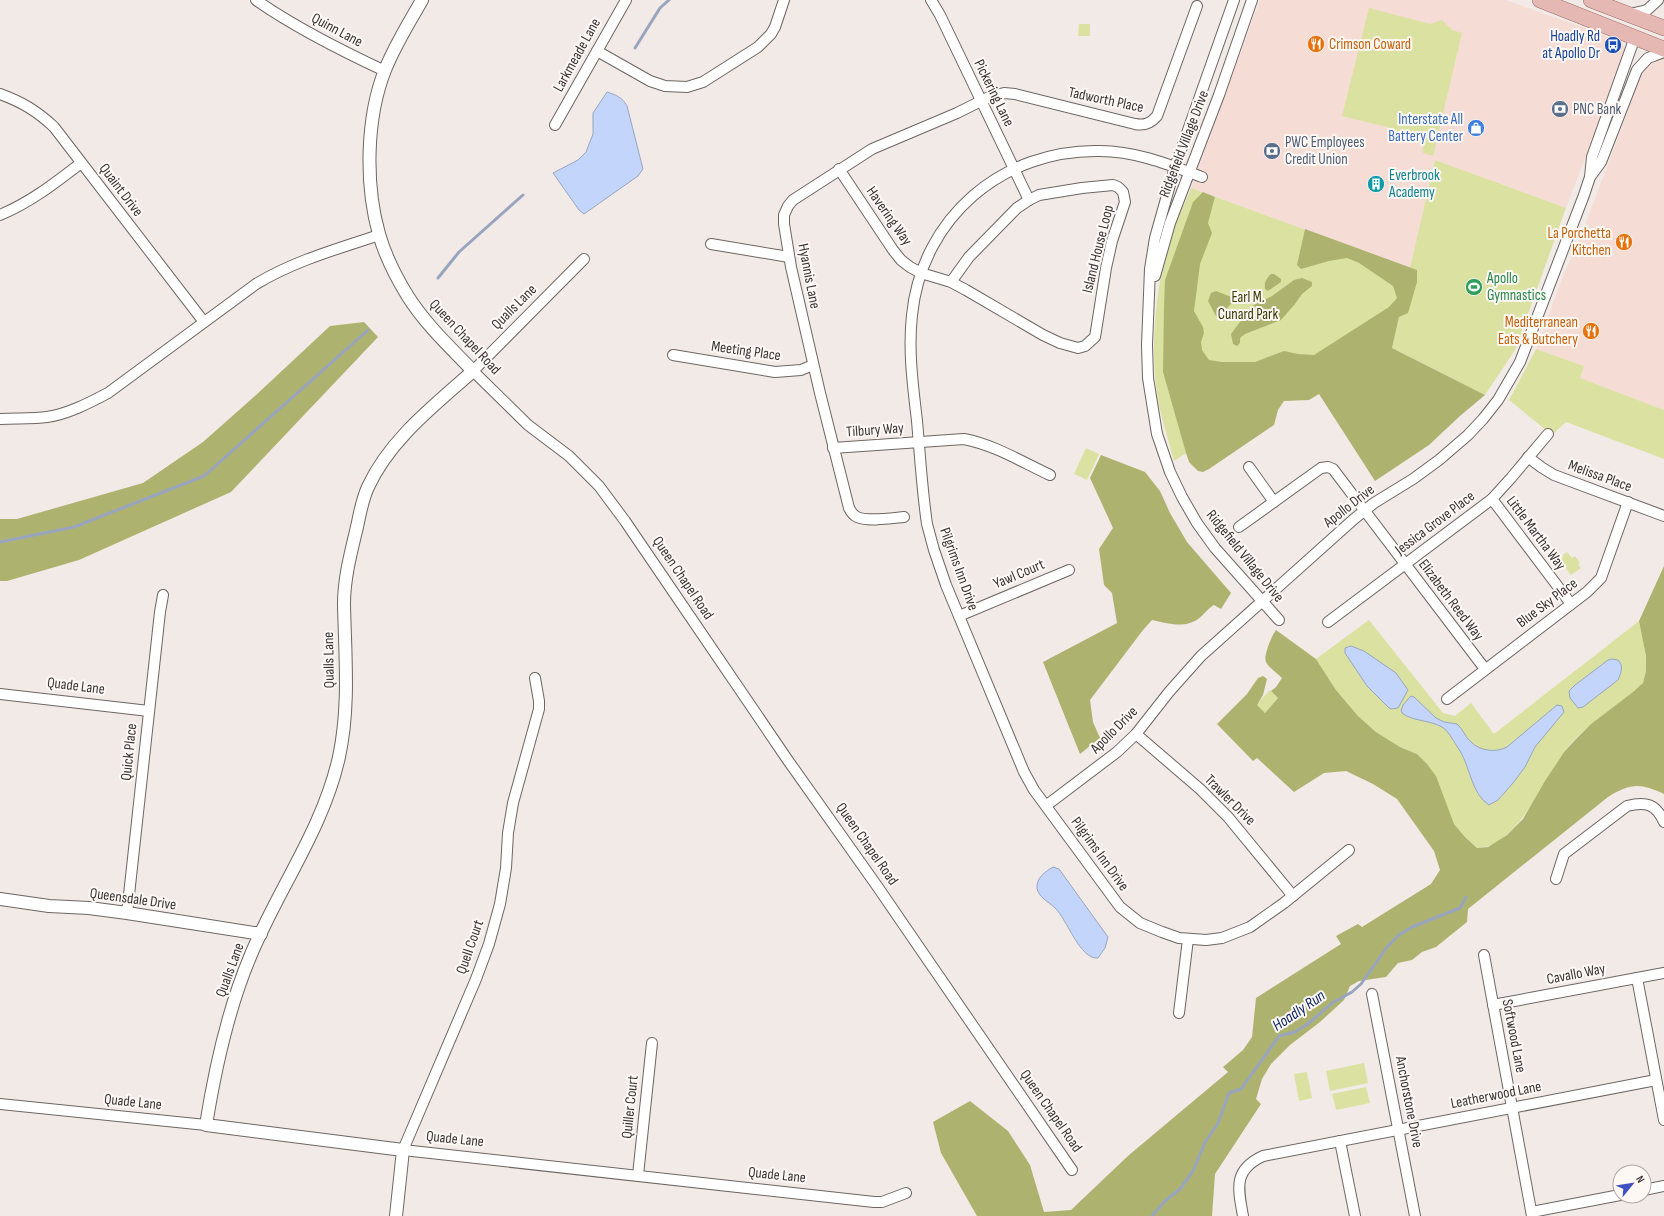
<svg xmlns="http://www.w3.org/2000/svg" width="1664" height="1216" font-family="'Sofia Sans Condensed',sans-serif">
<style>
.commercial{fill:#f5dcd4}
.green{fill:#dbe2a1}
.forest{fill:#adb36f}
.water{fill:#c3d5fa;stroke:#99a5bf}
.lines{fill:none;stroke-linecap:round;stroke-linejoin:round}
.stream{stroke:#99a5bf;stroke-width:3}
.minor-casing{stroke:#6d6663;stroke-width:12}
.tertiary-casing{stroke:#6d6663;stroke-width:14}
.primary-casing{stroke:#9d6c66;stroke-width:16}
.minor{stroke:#fff;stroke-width:10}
.tertiary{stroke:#fff;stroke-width:12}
.primary{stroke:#e5b8b3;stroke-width:15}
.labels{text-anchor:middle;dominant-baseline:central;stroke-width:4;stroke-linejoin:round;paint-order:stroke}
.street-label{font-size:15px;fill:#383534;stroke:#fef8f5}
.transit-label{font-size:15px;fill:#164399;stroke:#fef8f5;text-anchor:end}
.food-label{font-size:15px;fill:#c56008;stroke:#fef8f5;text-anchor:end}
.service-label{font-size:15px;fill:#4e5e75;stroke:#fef8f5;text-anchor:start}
.shop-label{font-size:15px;fill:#366cbe;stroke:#fef8f5;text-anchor:end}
.culture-label{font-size:15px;fill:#0d838f;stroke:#fef8f5;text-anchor:start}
.leisure-label{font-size:15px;fill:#27864d;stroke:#fef8f5;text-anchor:start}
.park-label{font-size:15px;fill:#373a03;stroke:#fef8f5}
.water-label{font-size:16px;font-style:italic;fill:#092466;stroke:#fef8f5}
</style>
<rect width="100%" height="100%" fill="#f2eae7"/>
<!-- commercial -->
<g class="commercial">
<polygon points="1260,0 1506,0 1618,40 1623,44 1626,51 1566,208 1435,160 1410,268 1191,188"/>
<polygon points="1653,59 1664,59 1664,410 1579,378 1584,366 1536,349 1565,271 1578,244 1645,66"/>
</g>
<!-- green -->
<g class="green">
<polygon points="1369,8 1430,24 1442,20 1452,30 1462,33 1433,156 1423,153 1423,144 1391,128 1342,116"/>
<polygon points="1079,24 1090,24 1090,36 1078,36"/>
<path d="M 1435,160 L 1566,208 L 1515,350 L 1485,395 L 1392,348 L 1399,317 L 1174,461 C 1169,442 1163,424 1159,405 C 1149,356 1155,289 1169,242 C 1175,223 1184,206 1191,188 L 1410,268 Z"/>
<polygon points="1536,349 1584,366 1580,378 1664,410 1664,459 1566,422 1552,435 1509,400"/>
<polygon points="1086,448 1099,454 1087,480 1074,474"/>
<polygon points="1567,552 1572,558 1575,556 1580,563 1578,565 1581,568 1571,575 1561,562 1563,555"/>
<path d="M 1369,620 L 1443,713 L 1455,716 L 1471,703 L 1494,734 L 1639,621 C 1642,637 1652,669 1642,684 C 1637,692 1626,698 1619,703 C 1599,718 1579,732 1564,752 C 1543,781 1517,847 1477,848 L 1465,837 L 1454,824 L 1417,754 L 1400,747 L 1376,732 L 1358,716 L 1336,690 L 1316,659 Z"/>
<polygon points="1270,690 1278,698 1265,713 1256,705"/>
<polygon points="1364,1063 1368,1083 1330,1091 1326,1071"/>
<polygon points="1307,1072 1312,1098 1299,1101 1294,1074"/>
<polygon points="1366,1087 1370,1103 1336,1110 1332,1094"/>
</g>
<!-- forest -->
<g class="forest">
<polygon points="1203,192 1215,197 1208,223 1212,233 1200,264 1194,311 1203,327 1204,333 1201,342 1202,350 1209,360 1222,362 1255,362 1284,351 1298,354 1314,355 1389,307 1397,298 1393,286 1359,263 1347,258 1329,261 1301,269 1297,265 1305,229 1417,270 1417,282 1408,313 1399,317 1392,348 1485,395 1460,416 1429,445 1375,481 1319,394 1309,400 1284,401 1278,410 1274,425 1209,469 1203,472 1198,471 1189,462 1186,453 1163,372 1164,307 1165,280 1193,202"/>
<path d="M 1271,274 L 1274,274 L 1281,279 L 1281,282 L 1268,291 L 1265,289 C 1264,282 1266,279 1271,274 Z"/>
<polygon points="1302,278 1312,282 1312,286 1302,294 1295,304 1281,320 1245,334 1240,338 1240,343 1237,346 1233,344 1231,334 1252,306 1272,296 1294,280"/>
<polygon points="1216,291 1234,298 1232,303 1217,318 1208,301 1211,293"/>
<polygon points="364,322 378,337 231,492 79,560 7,581 0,581 0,519 17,519 143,483 203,442 256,395 330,326"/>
<path d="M 1101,455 L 1145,472 L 1160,491 L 1170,513 L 1187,542 L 1231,593 L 1221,609 L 1214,605 C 1207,609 1204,615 1198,619 C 1184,629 1166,623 1152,620 L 1143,630 L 1090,700 L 1093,722 L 1100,738 L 1080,754 L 1043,662 L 1117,623 L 1112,593 L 1104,585 L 1099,549 L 1113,528 L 1090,478 Z"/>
<path d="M 1664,566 L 1664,794 C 1640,783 1631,783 1608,797 L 1468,909 L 1467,922 L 1436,947 L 1422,952 L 1412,960 L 1398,963 L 1386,977 L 1359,981 L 1350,986 L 1344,1000 L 1320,1022 L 1290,1045 L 1271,1064 L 1262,1079 L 1256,1099 L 1261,1104 L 1215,1174 L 1212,1216 L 977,1216 L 941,1153 L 933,1122 L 970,1101 L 1008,1131 L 1030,1165 L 1044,1212 L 1071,1210 L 1129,1155 L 1228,1072 L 1223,1067 L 1243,1050 L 1252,1037 L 1256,998 L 1341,944 L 1336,936 L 1358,924 L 1362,927 L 1431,884 L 1440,870 L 1434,851 L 1397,799 L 1373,784 L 1346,771 L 1324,773 L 1294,792 L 1257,758 L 1253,761 L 1217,724 L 1247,694 L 1258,678 L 1263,676 L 1267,679 L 1263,695 L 1257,705 L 1265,713 L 1278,698 L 1271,691 L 1276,687 L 1282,678 C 1277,673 1269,668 1266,662 C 1263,656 1272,635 1276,630 L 1316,659 L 1336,690 L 1358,716 L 1376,732 L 1400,747 L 1417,754 L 1427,764 L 1436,776 L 1454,824 L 1465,837 L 1477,848 L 1488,847 L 1507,835 L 1523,819 L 1545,781 L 1564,752 L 1576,739 L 1591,724 L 1633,692 L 1643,683 L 1646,671 L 1646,656 L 1639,621 Z"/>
</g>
<!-- water -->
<g class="water">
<path d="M 607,92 C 616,95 622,97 627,106 L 643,169 L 638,176 L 584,214 L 579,210 L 553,173 L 578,160 L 586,152 L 593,134 L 593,113 Z"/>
<polygon points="1351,646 1364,651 1396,673 1408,690 1398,708 1391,709 1388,707 1367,686 1345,653 1345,648"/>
<path d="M 1612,659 L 1618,660 C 1624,666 1621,673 1618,680 L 1583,707 L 1578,708 L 1570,698 L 1569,691 L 1575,685 L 1608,660 Z"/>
<path d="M 1411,696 L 1414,697 L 1436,718 L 1444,722 L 1457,724 C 1463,729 1465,737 1471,742 C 1480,751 1496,753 1507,747 L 1557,705 L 1562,706 L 1564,712 L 1535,747 L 1525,767 L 1513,783 L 1498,800 L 1489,805 C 1472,795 1470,767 1460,751 C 1456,745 1451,736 1446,730 C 1435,720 1415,722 1403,714 L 1401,711 L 1403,705 Z"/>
<path d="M 1053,867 L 1059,869 L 1108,937 L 1105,948 L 1098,958 C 1080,960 1067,919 1055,908 C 1049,902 1038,897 1037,888 C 1036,878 1046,871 1053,867 Z"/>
</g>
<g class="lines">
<!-- stream -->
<g class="stream">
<polyline points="635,48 660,8 669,0"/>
<polyline points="438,278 459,252 523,195"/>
<polyline points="0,542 74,527 204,476 368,330"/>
<polyline points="1152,1216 1165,1201 1180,1189 1193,1171 1205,1142 1217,1125 1229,1093 1241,1089 1279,1036 1295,1032 1309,1023 1332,1003 1352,992 1361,984 1387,947 1399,935 1412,927 1460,908 1466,897"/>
</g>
<defs>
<g id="minor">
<path d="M 256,0 C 296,28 340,50 385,71"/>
<polyline points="931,0 940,15 1029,200"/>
<polyline points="1234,0 1175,167 1155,238 1150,269 1147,345 1148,378 1157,434 1170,472 1182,497 1197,523 1215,548 1279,620"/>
<polyline points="1630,14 1647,10 1658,0"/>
<polyline points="597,51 650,81 665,86 687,87 703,82 758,47 771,34 775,27 784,0"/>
<path d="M 0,94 C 22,102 37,111 54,127 L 204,322"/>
<polyline points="555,125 626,0"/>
<polyline points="839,169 893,250 901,260 910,267 921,273 951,282 966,290 1043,335 1060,343 1078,348 1085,346 1095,337 1096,331 1106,268 1112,241 1125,202 1123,192 1118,187 1113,185 1082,188 1039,195 1029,200 1017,208 969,257 951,282"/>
<path d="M 1202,177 C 1170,165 1136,151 1100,151 C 1003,149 922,217 912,315 C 908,351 913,386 917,421 C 920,455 922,490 927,524 L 934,550 L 946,585 L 1024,772 L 1034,790 L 1120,907 L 1140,923 L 1162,932 L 1179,938 L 1206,940 L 1222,938 L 1250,927 L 1284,903 L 1349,850"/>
<polyline points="1590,177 1601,162 1637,70 1648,58 1664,52"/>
<path d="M 0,215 C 31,202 55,183 81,163"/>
<polyline points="711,244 789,257"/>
<polyline points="584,259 473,371 528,425 569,456 599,486 625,521 787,759 877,886 1072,1170"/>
<polyline points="1155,276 1170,223 1219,95 1252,0"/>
<polyline points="673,355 775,372 801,370 813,365"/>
<path d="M 0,419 C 15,418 32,419 47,417 C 68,414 89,403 108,393 L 256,284 C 294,261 337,249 379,235"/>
<path d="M 833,448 L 964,439 C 995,445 1022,462 1050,475"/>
<polyline points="1528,457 1541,467 1554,475 1664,516"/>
<polyline points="1249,467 1274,502"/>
<polyline points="1492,499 1571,604"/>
<path d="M 904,517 C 893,518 867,522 857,517 C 853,515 851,512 849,508 L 820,393 L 791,267 L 784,224 L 784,215 L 788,206 L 793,200 L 872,149 L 957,113 L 991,96 L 1004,93 L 1015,94 L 1135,124 C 1145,126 1151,123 1157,116 L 1197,6"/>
<polyline points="1239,527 1321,468 1328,467 1333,469 1485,669"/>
<polyline points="959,616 1069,570"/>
<polyline points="1328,622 1492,499 1511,478 1548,434"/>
<polyline points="535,678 539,701 539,709 513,803 508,833 506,868 500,904 489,944 476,979 403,1150 874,1202 882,1202 906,1193"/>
<polyline points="0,694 149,711"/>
<polyline points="1447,699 1587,592 1601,578 1628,502"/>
<polyline points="1136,734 1200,789 1228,817 1293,896"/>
<polyline points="1047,805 1117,752 1136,734 1169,692 1201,656 1354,519 1374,503 1413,479 1439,460 1468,435 1483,419 1498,400 1520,362 1584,195 1590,177 1592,157 1635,37"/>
<path d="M 1556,879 L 1564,854 L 1627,806 C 1646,801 1656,804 1664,822"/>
<polyline points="127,913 160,612 163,595"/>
<polyline points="1484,955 1532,1216"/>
<polyline points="1637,978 1664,1120"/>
<polyline points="1372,994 1415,1216"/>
<polyline points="1493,1005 1664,973"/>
<polyline points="1179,1013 1188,939"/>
<polyline points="0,1104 206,1125"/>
<polyline points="1340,1141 1355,1216"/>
<polyline points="638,1175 652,1043"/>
<polyline points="1644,1190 1664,1186"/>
<polyline points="1532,1212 1620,1195"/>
<path d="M 1243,1216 C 1238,1188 1233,1170 1263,1156 L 1656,1080"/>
</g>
<g id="tertiary">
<polyline points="0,899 49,906 89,908 127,913 261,934"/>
<path d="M 396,1216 L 403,1150 L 206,1125 C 215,1069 228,1009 250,957 C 278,889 323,829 339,757 C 350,706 345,655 344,604 C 344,578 351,552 357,527 C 360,513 362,500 368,487 C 390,439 435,405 473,371 C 450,347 425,324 407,295 C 396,277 385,255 379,234 C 365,185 366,118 385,70 C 395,45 409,23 422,0"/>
</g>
<g id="primary">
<polyline points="1540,0 1664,49"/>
<polyline points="1591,0 1664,28"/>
</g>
</defs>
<!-- minor casing -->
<use href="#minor" class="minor-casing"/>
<!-- tertiary casing -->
<use href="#tertiary" class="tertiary-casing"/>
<!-- primary casing -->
<use href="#primary" class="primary-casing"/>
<!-- minor -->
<use href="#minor" class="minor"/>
<!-- tertiary -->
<use href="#tertiary" class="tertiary"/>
<!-- primary -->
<use href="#primary" class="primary"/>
</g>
<!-- icons -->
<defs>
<symbol id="restaurant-disc" viewBox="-11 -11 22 22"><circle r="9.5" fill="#e8710a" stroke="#fef8f5"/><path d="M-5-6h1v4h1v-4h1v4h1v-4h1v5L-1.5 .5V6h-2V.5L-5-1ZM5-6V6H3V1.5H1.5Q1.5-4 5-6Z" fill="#fff"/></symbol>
<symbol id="bus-disc" viewBox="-11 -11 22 22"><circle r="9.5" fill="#1a4fb4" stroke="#fef8f5"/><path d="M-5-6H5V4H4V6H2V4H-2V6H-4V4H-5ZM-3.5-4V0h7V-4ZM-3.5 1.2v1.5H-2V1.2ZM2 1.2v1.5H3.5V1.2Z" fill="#fff"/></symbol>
<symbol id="bank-disc" viewBox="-11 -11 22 22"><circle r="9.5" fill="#5c6f8a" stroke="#fef8f5"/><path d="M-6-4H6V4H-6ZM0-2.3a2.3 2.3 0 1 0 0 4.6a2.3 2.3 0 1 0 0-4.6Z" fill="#fff"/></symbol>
<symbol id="shop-disc" viewBox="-11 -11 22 22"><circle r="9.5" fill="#3f7fe0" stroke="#fef8f5"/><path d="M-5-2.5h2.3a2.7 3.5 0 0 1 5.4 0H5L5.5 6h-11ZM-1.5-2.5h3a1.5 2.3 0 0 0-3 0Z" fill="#fff"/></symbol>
<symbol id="building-disc" viewBox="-11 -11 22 22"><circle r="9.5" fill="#0f9aa8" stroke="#fef8f5"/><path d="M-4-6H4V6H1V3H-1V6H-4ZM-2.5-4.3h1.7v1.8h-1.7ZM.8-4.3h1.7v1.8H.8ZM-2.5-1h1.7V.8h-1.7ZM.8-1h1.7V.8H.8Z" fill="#fff"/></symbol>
<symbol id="stadium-disc" viewBox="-11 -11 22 22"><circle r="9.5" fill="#2e9e5b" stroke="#fef8f5"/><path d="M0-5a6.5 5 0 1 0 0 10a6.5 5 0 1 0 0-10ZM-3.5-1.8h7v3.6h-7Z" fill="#fff"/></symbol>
</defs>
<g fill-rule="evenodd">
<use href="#restaurant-disc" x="1306" y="34" width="20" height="20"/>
<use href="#bus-disc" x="1603" y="35" width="20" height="20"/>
<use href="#bank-disc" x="1550" y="99" width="20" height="20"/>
<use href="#shop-disc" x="1466" y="118" width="20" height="20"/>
<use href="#bank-disc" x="1262" y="141" width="20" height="20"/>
<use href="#building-disc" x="1366" y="174" width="20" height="20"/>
<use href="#restaurant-disc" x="1614" y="232" width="20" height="20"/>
<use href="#stadium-disc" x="1464" y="277" width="20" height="20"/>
<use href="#restaurant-disc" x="1581" y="321" width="20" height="20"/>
</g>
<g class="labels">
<!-- street labels -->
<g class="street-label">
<text transform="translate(337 30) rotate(28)">Quinn Lane</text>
<text transform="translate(577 55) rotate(-61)">Larkmeade Lane</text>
<text transform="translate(994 93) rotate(64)">Pickering Lane</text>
<text transform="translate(1106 100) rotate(12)">Tadworth Place</text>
<text transform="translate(1184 144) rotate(-69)">Ridgefield Village Drive</text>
<text transform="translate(121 190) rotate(53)">Quaint Drive</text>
<text transform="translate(889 216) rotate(55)">Havering Way</text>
<text transform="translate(1098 249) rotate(-76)">Island House Loop</text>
<text transform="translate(809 276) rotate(79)">Hyannis Lane</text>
<text transform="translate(514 307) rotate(-45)">Qualls Lane</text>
<text transform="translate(465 337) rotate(47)">Queen Chapel Road</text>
<text transform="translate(746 351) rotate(8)">Meeting Place</text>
<text transform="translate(875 430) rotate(-4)">Tilbury Way</text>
<text transform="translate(1600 476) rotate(20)">Melissa Place</text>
<text transform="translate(1349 506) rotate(-38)">Apollo Drive</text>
<text transform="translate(1435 523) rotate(-37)">Jessica Grove Place</text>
<text transform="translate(1536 533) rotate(53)">Little Martha Way</text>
<text transform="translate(1245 556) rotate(51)">Ridgefield Village Drive</text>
<text transform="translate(959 569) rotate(70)">Pilgrims Inn Drive</text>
<text transform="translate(1019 574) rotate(-23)">Yawl Court</text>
<text transform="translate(683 578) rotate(56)">Queen Chapel Road</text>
<text transform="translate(1451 600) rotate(53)">Elizabeth Reed Way</text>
<text transform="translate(1547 603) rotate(-37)">Blue Sky Place</text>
<text transform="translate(329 660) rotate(-91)">Qualls Lane</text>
<text transform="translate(76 686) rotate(7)">Quade Lane</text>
<text transform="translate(1114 730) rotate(-45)">Apollo Drive</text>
<text transform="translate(129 752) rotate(-84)">Quick Place</text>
<text transform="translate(1230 800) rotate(45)">Trawler Drive</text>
<text transform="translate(867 844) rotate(55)">Queen Chapel Road</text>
<text transform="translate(1100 854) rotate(54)">Pilgrims Inn Drive</text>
<text transform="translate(133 899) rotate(8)">Queensdale Drive</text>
<text transform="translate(470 947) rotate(-71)">Quell Court</text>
<text transform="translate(230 970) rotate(-70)">Qualls Lane</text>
<text transform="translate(1576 974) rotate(-11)">Cavallo Way</text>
<text transform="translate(1514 1036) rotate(79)">Softwood Lane</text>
<text transform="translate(1496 1095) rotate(-11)">Leatherwood Lane</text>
<text transform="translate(133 1102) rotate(6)">Quade Lane</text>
<text transform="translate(1409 1102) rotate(79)">Anchorstone Drive</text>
<text transform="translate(630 1107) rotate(-84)">Quiller Court</text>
<text transform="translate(1051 1111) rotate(55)">Queen Chapel Road</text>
<text transform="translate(455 1139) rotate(6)">Quade Lane</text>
<text transform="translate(777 1175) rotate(6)">Quade Lane</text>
</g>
<!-- transit labels -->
<g class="transit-label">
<text x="1600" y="36">Hoadly Rd<tspan x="1600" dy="17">at Apollo Dr</tspan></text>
</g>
<!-- food labels -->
<g class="food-label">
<text x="1329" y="44" text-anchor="start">Crimson Coward</text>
<text x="1611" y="233">La Porchetta<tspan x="1611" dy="17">Kitchen</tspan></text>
<text x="1578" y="322">Mediterranean<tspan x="1578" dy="17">Eats &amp; Butchery</tspan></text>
</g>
<!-- service labels -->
<g class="service-label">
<text x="1573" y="109">PNC Bank</text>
<text x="1285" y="142">PWC Employees<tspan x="1285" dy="17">Credit Union</tspan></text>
</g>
<!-- shop labels -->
<g class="shop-label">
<text x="1463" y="119">Interstate All<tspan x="1463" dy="17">Battery Center</tspan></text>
</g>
<!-- culture labels -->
<g class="culture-label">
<text x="1389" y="175">Everbrook<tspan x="1389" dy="17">Academy</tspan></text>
</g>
<!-- leisure labels -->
<g class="leisure-label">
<text x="1487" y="278">Apollo<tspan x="1487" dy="17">Gymnastics</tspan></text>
</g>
<!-- park labels -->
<g class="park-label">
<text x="1248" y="297">Earl M.<tspan x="1248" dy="17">Cunard Park</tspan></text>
</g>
<!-- water labels -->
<g class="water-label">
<text transform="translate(1299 1011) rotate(-34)">Hoadly Run</text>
</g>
</g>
<!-- north arrow -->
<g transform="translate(1632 1184) rotate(60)"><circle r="19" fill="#fef8f5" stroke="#afaaa8"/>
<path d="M0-3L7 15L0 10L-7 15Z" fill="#4051c4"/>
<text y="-6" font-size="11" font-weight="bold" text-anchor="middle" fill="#383534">N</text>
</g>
</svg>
